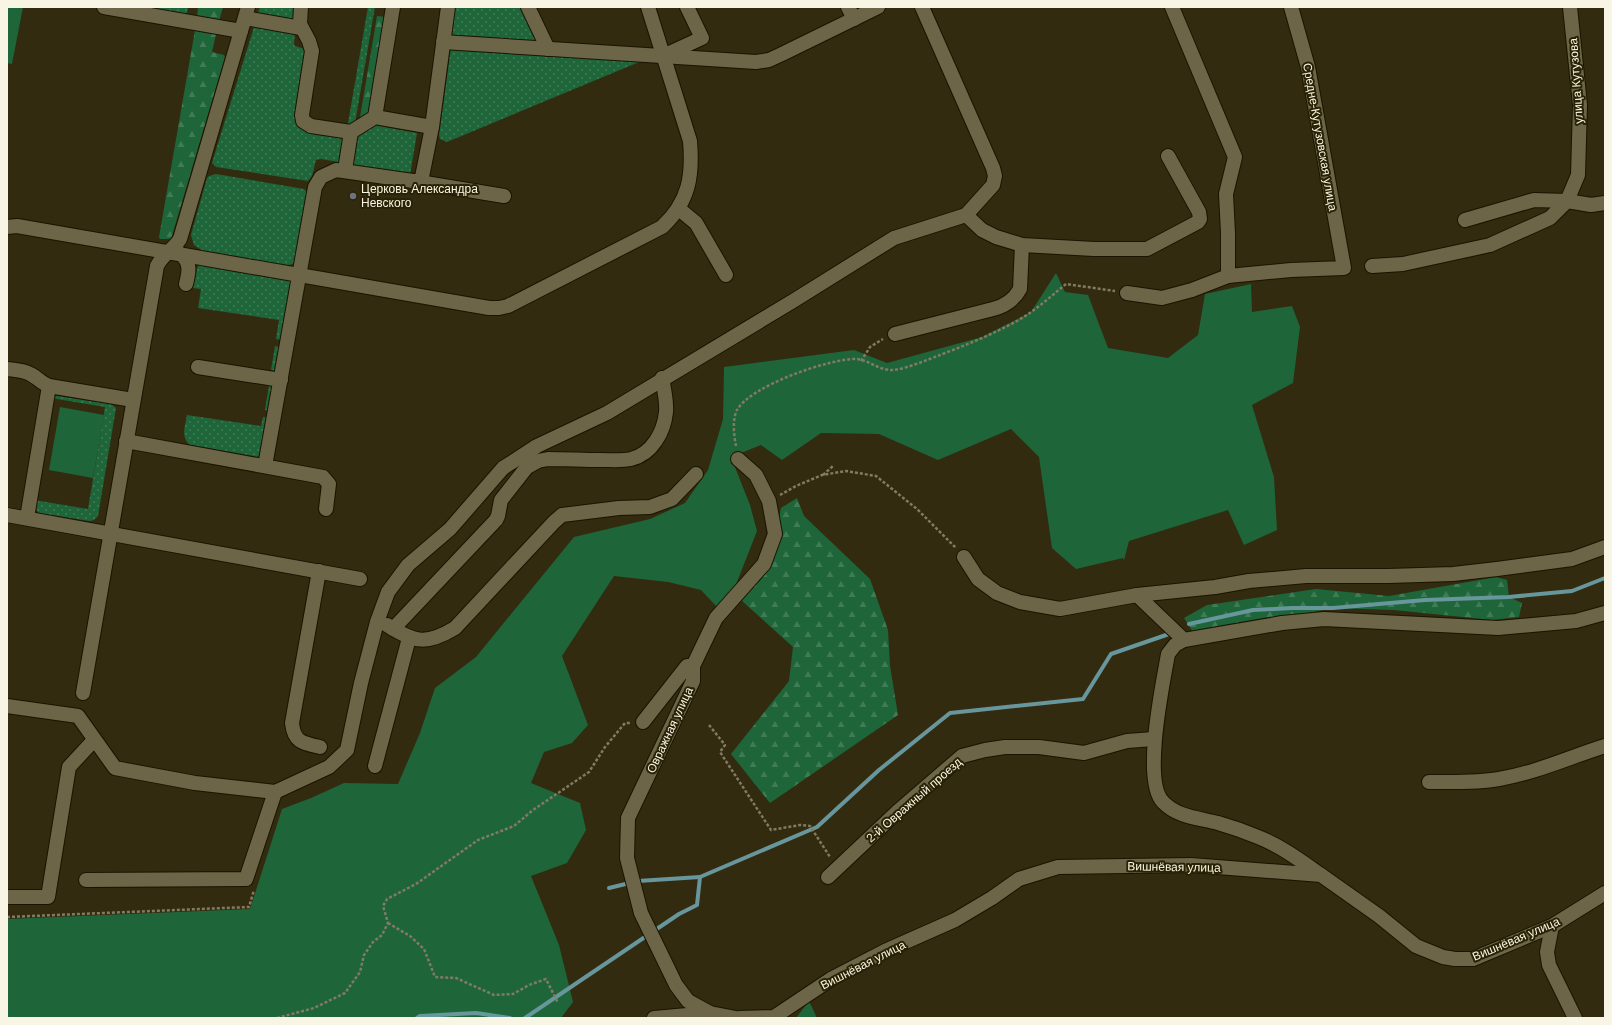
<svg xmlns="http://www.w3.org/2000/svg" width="1612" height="1025" font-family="Helvetica,sans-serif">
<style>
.grass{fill:url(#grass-dots)}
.forest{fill:url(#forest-firs)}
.green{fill:#1e6539}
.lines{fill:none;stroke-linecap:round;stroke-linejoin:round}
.stream{stroke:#67969c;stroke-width:4}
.minor-casing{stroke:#1a1400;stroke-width:16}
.path{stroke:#827b64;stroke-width:2.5;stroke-dasharray:3 2;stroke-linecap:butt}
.minor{stroke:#6c6547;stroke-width:14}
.worship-dot{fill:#6b7280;stroke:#292205;stroke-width:1.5}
.labels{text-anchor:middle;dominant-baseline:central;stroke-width:4;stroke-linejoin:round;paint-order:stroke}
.street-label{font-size:12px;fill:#f9f5e4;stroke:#292205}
.poi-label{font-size:12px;fill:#f9f5e4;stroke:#292205;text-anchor:start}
</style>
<defs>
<pattern id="grass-dots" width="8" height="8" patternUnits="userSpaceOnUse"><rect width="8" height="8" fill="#1e6539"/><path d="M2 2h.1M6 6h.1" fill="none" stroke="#3f7c56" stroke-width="1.8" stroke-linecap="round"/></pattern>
<pattern id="forest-firs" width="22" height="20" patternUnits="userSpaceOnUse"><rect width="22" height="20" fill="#1e6539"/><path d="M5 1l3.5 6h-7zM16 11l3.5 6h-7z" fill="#3f7c56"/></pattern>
</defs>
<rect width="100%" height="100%" fill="#332b0f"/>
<!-- grass -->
<g class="grass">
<polygon points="134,7 188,7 187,13 184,15"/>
<polygon points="260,7 298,7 296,20 258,13"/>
<polygon points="368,7 375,7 355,123 347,129"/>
<polygon points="455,7 522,7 537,42 451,39"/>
<polygon points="256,25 295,33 294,44 295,46 305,49 307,53 296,121 297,127 343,136 339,162 321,159 316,160 312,176 308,181 216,167 212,163 254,27"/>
<polygon points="451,47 644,60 447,142 440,139 439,135"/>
<polygon points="374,125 417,133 410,175 352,165 357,136"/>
<polygon points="216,174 304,189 307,192 295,261 293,264 284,266 203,251 194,245 191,235 207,178 209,176"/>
<polygon points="198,265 288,276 292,282 282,340 276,339 279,320 198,308 201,289 193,288"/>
<polygon points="275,346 281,347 277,371 271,370"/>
<polygon points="269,385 275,386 271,411 265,410"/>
<polygon points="57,396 111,404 116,408 98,516 94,520 90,521 39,513 34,507 34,500 88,509 105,407 51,398"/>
<path d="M 187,415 L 261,426 L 263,417 L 269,418 L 261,455 L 254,458 L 191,446 C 180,437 185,427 187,415 Z"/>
</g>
<!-- forest -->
<g class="forest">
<polygon points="198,7 223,7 219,21 197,17"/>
<polygon points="377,16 385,17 368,118 360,117"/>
<polygon points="195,30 216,34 212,52 224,55 225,57 171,239 160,239 159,237"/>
<polygon points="797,498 804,516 870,579 888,630 890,666 898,715 770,803 731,754 789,681 793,647 741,600 773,551 781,508"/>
<polygon points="1496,577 1507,580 1509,597 1522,603 1519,617 1492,620 1394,610 1333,608 1220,631 1193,632 1184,618 1207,605 1316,589 1389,596"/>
</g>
<!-- green -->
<g class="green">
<polygon points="7,7 23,7 12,64 7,63"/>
<polygon points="1056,273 1065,292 1088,295 1108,348 1168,358 1198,335 1205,294 1251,284 1252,312 1292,306 1300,327 1293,383 1252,405 1274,477 1277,530 1244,545 1228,510 1129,541 1124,560 1123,558 1076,569 1052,548 1039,457 1011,429 938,460 879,434 821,433 782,460 761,445 731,457 750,505 757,531 735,587 717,607 701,590 668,582 614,576 562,656 588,725 572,743 544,752 531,783 580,803 586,830 567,863 531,876 559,945 573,1002 561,1018 7,1018 7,919 250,909 282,809 311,798 344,783 398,784 420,733 435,688 476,657 574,537 650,519 685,503 708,470 723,419 724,367 854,350 887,363 982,337 1031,312"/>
<polygon points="60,407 104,415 93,478 49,470"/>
<polygon points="809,1001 817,1018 796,1018"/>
</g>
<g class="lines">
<!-- stream -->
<g class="stream">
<polyline points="1189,624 1253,610 1292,608 1333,608 1425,600 1509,597 1572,591 1605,578"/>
<polyline points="609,888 638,881 700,877"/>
<polyline points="417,1018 420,1016 476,1013 510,1018"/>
<polyline points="525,1018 679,914 697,905 700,877 817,827 879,770 950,713 1083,699 1111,654 1169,634"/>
</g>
<defs>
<g id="minor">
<polyline points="104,7 241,31"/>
<polyline points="301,7 300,24 309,41 312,51 302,115 303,121 311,126 351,132 375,117 432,127"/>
<polyline points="528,7 548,49"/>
<polyline points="848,7 854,19"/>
<polyline points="1172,7 1235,157 1226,194 1228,233 1228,276"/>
<polyline points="245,18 301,28"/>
<polyline points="443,42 756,62 769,60 782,54 878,7"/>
<polyline points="665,55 702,38 687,7"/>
<polyline points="375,117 393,7"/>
<polyline points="345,170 351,132"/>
<polyline points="413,181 504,196"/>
<polyline points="679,209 696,223 726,275"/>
<polyline points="966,215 982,230 996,237 1022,245 1094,249 1147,249 1198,222 1200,219 1199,212 1168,156"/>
<polyline points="1465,220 1534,200 1567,201 1591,205 1605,203"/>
<path d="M 7,227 L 17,226 L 489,308 L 499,308 L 508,306 L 662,227 C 689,202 693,176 690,141 L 648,7"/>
<path d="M 181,254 C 191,263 189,272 186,284"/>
<polyline points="1372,266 1403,264 1490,245 1550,218 1567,201 1578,175 1580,105 1570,7"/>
<polyline points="1127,293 1162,298 1192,290 1228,276 1291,270 1344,268 1308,67 1291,7"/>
<path d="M 895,334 L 993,309 C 1005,306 1014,300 1020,289 L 1022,245"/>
<polyline points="198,367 281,380"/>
<path d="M 7,369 C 14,370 23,370 30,374 C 37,377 41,383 49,386 L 133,400"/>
<polyline points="126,441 323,477 329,484 326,509"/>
<polyline points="265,466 315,187 321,177 336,170 413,181 419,181 422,177 432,127 448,7"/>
<polyline points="7,515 360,579"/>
<polyline points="27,518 49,386"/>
<polyline points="964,557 978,579 997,593 1020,602 1060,609 1137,595 1215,587 1249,581 1306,576 1388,576 1453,574 1497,569 1572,559 1605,547"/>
<path d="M 319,571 L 292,723 C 294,742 302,743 320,747"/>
<polyline points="1137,595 1184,640"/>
<path d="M 387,625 C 415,643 427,645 455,628 L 554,522 L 562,515 L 619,508 L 650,507 L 672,499 L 696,474"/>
<path d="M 393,629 L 496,520 L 498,516 L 501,500 L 527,467 L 538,461 L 548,459 C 566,459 583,460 601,460 C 611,460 622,461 631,459 C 652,454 664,432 666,412 C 667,401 664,389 662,378"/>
<path d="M 83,693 L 157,266 C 162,255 173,250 180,239 L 248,7"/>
<polyline points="7,706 78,716 115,768 195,783 275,792 329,767 347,750 361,683 377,622 388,592 408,565 450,529 503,468 537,446 607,413 793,301 894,238 966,215 993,185 995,176 993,168 922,7"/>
<polyline points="643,722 687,666 693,666"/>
<polyline points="375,766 409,638"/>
<path d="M 1429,782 C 1452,782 1476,783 1499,779 C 1535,773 1570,757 1605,746"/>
<path d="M 1321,875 C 1301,861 1281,846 1258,837 C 1246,832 1232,827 1218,823 C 1199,818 1177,817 1163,802 C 1142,781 1163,683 1168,654 L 1175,645 L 1184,640 L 1282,623 L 1324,619 L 1498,628 L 1576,621 L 1605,613"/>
<polyline points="828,877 897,812 962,756 985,750 1005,747 1039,747 1084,753 1127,741 1154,739"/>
<polyline points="86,880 246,879 275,792"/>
<polyline points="7,897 48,897 69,767 94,740"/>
<polyline points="1552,926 1547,952 1549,965 1575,1018"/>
<polyline points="654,1018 710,1013"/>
<polyline points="736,1018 710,1013 688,1001 676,985 641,913 627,858 628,818 693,681 693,666 716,618 764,564 775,534 769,501 756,475 738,459"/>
<polyline points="740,1018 774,1017 831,979 885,951 955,920 992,898 1019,879 1058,867 1191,865 1321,875 1379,916 1416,946 1443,957 1455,959 1473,959 1552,926 1605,893"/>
</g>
</defs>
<!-- minor casing -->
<use href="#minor" class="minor-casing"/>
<!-- path -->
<g class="path">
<polyline points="861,361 870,347 883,339"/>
<path d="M 736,446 C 734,436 732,420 737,410 C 750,386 830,358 857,359 C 869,360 879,371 894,370 C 908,368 927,360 940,355 C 966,345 991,335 1015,322 C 1034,312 1050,297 1066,284 L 1115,291"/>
<polyline points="823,475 833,466"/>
<polyline points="780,495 796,486 822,475 846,471 876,476 917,509 956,548"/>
<polyline points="709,725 725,745 720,752 771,830 800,825 810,826 830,857"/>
<polyline points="7,917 249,907 254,890"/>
<polyline points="388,923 410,936 424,949 435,977 456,978 494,995 513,994 529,985 546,979 558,1003"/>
<polyline points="277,1018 314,1008 345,993 360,972 364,955 373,942 382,935 388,923 383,906 387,899 416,884 478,840 514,826 533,810 589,772 605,747 625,723 630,723"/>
</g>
<!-- minor -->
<use href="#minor" class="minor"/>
</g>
<!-- markers -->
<circle class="worship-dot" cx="353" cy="196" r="4"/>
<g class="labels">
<!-- street labels -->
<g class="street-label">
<text transform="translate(1576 81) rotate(-94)">улица Кутузова</text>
<text transform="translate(1320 137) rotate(80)">Средне-Кутузовская улица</text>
<text transform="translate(670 730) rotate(-65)">Овражная улица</text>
<text transform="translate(914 800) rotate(-41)">2-й Овражный проезд</text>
<text transform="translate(1174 867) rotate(1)">Вишнёвая улица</text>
<text transform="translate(1516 939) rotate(-23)">Вишнёвая улица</text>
<text transform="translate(863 965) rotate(-27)">Вишнёвая улица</text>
</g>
<!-- poi labels -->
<g class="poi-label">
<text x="361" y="189">Церковь Александра<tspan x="361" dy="14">Невского</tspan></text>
</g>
</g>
<!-- border -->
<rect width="1612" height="1025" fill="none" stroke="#f9f5e4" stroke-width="16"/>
</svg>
